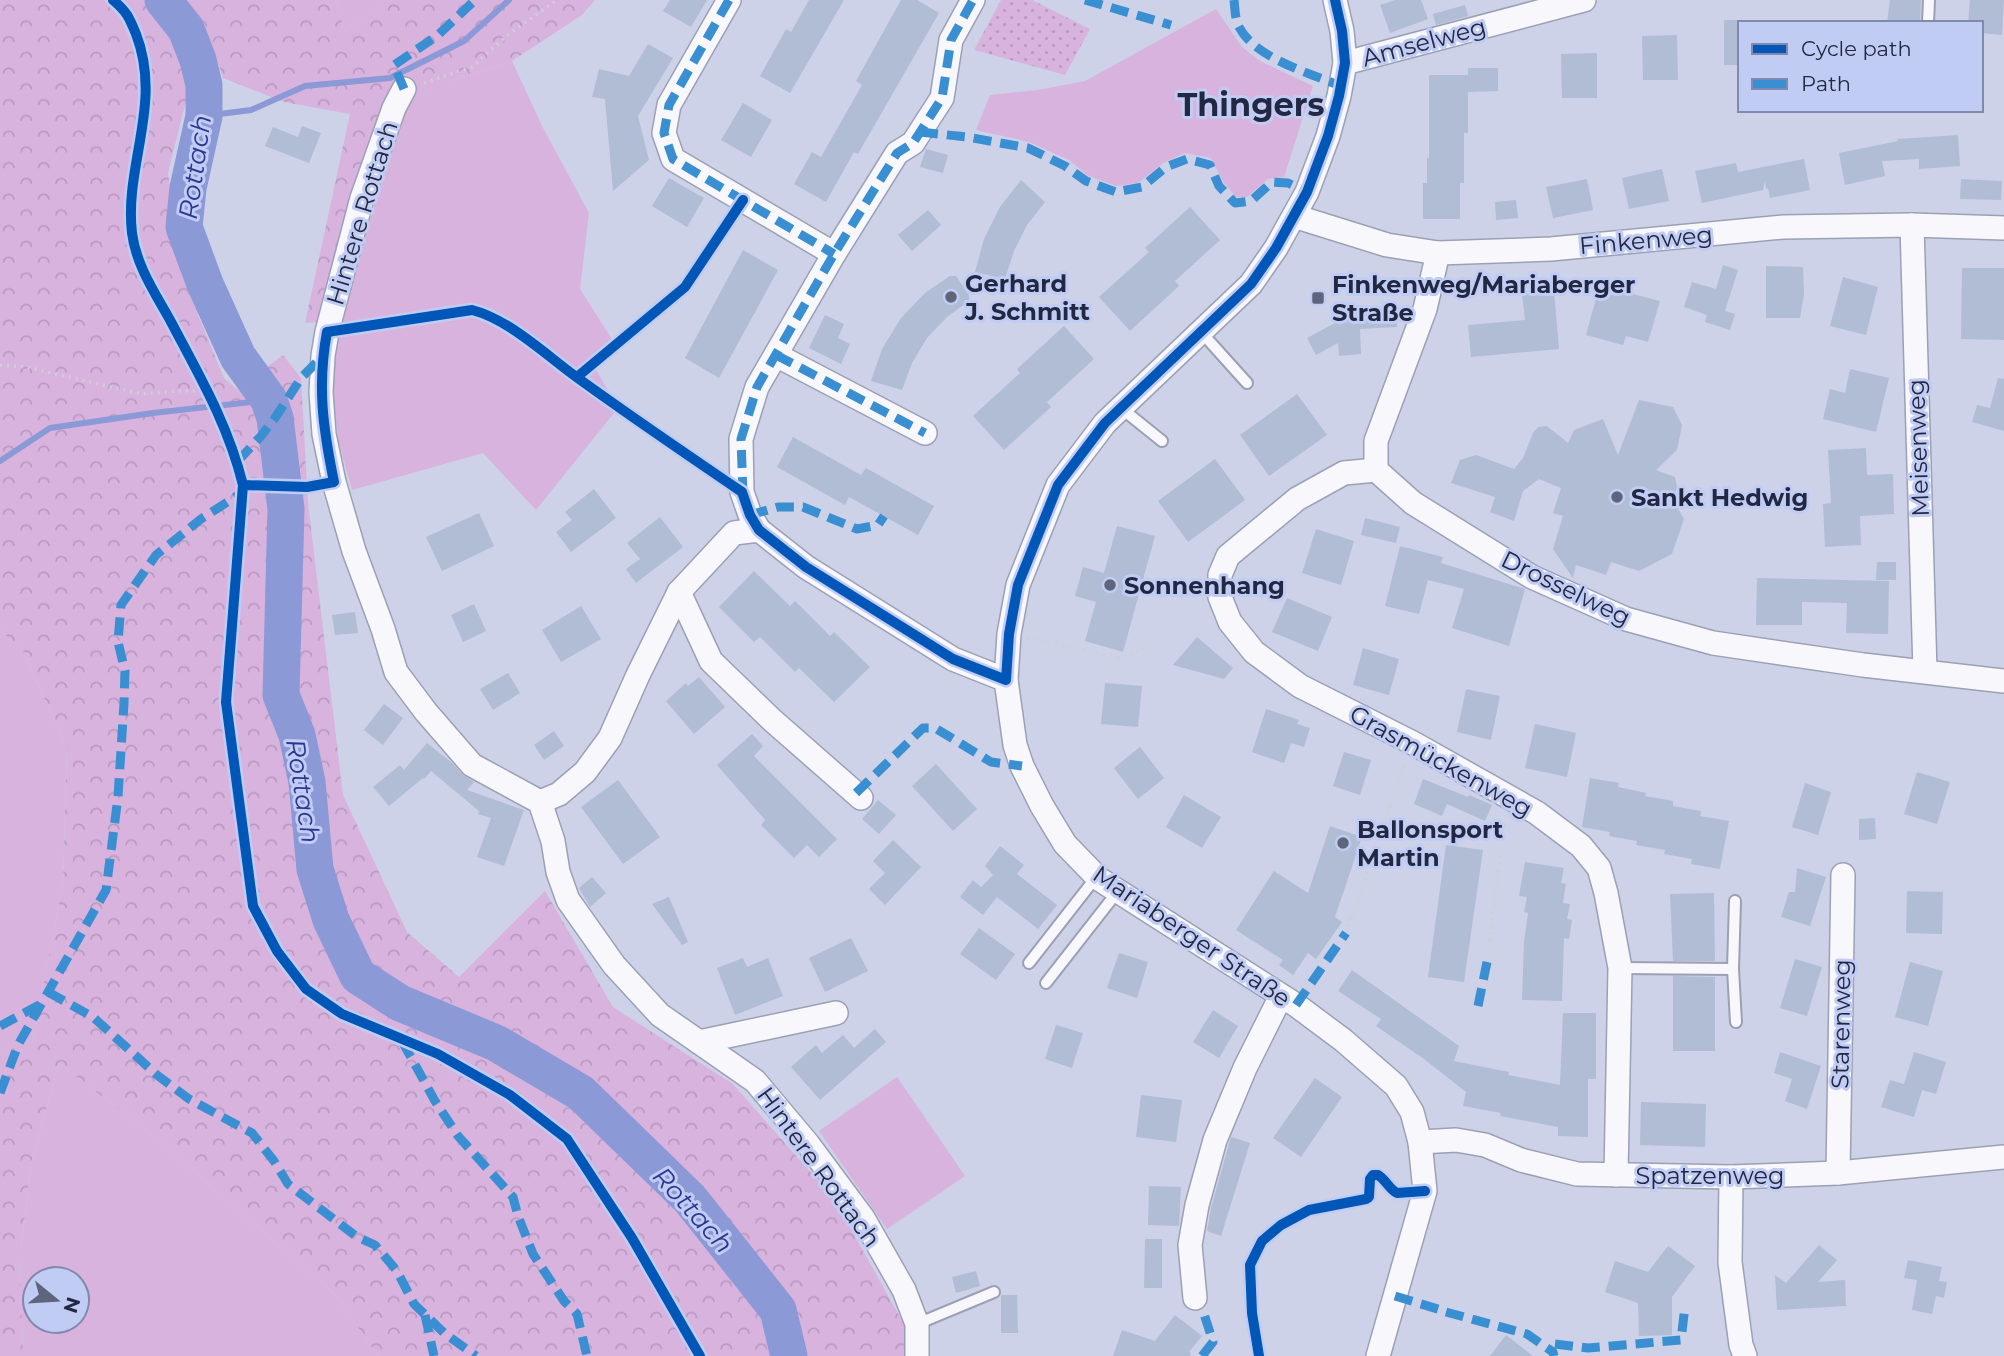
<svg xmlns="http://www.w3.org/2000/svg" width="2004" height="1356" font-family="Montserrat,sans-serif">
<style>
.grass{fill:#d8b3de;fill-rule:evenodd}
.forest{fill:url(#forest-crowns)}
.park{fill:url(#park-dots)}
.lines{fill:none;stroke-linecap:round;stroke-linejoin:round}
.stream{stroke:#8b99d6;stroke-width:6}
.river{stroke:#8b99d6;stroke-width:37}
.building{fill:#b0bdd5}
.lane-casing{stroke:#9ba0b5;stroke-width:14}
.street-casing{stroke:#9ba0b5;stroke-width:26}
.path{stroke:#cfd0d7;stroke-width:3.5;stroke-dasharray:2 5;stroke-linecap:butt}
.lane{stroke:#f8f8fc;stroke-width:10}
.street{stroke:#f8f8fc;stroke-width:23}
.quiet{stroke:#398fd1;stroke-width:9;stroke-dasharray:18 9;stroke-linecap:butt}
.cycleway-casing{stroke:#c1ccf4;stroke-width:15}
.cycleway{stroke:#0057b8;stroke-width:10}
.poi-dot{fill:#5e647b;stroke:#c1ccf4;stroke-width:2.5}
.labels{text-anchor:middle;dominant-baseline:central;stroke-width:6;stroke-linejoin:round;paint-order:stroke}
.street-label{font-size:24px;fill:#222841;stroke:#c1ccf4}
.poi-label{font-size:24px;font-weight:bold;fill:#222841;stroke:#c1ccf4;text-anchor:start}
.water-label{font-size:26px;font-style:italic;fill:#2d3691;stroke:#c1ccf4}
.district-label{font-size:32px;font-weight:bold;fill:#222841;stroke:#c1ccf4}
</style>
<defs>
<pattern id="forest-crowns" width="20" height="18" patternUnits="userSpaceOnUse" patternTransform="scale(1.75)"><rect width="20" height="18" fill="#d8b3de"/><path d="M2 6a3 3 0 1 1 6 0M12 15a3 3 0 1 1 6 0" fill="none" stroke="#b99ac0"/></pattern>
<pattern id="park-dots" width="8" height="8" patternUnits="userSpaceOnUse" patternTransform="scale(1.75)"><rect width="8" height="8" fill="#d8b3de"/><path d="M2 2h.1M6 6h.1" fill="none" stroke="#b99ac0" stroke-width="1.8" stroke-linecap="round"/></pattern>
</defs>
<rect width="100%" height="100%" fill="#cdd2e8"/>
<!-- grass -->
<g class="grass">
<polygon points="335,0 392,0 345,31"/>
<polygon points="1216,9 1242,47 1260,61 1313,86 1284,177 1268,179 1247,197 1236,197 1224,183 1211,158 1185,153 1163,163 1138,183 1116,186 1087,175 1069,160 1029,142 976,130 990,95 1038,90 1085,81"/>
<polygon points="512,61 543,128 589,213 580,289 613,341 593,364 618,408 536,510 483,453 352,490 338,439 331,375 341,313 395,138 410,94"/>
<polygon points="0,630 23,651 67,749 63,884 32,1042 0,1054"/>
<path d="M 59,1063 L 153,1136 L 335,1294 L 378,1356 L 23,1356 L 20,1257 L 31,1164 ZM 35,1279 L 77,1279 L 77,1321 L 35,1321 Z"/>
<polygon points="897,1077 965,1176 887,1229 819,1131"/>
</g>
<!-- forest -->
<polygon class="forest" points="0,0 335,0 345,31 392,0 595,0 582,15 512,61 383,103 322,322 305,323 350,114 284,102 223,78 211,42 198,22 186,47 190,85 168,173 182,276 224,378 263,411 268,366 283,355 301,378 308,503 343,795 407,932 459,977 545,891 613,1007 733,1084 835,1200 917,1348 914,1356 378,1356 335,1294 153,1136 59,1063 31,1164 20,1257 23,1356 0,1356 0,1054 32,1041 63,884 67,749 23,651 0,630"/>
<!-- park -->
<polygon class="park" points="1001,0 1032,0 1090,29 1065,75 974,50"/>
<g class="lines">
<!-- stream -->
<g class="stream">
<polyline points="204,116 251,110 305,86 390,78 464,41 509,0"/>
<polyline points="0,461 50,428 153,413 269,400"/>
</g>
<!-- river -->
<polyline class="river" points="163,0 186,29 198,60 204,85 204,116 188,188 184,227 205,284 238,357 269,400 275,418 286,509 281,695 297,735 307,782 315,869 331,920 358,976 400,1003 496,1043 581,1093 690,1199 778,1310 789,1356"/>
</g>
<!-- building -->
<g class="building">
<polygon points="670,0 707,0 691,27 663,11"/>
<polygon points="809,0 844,0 790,93 760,76 786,29 791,32"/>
<polygon points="901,0 917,0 939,13 858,154 854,152 826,202 794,184 812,152 821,157 862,85 856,81"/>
<polygon points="1395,0 1421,0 1428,19 1390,33 1380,5"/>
<polygon points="1890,0 1921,0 1920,23 1887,23"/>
<polygon points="1970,0 2004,0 2002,35 1981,33 1981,23 1968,23"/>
<polygon points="1465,5 1468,16 1436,25 1433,14"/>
<rect x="1724" y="20" width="16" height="45"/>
<polygon points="1677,35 1678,80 1643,80 1642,36"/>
<polygon points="648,44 673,58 638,116 649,160 613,191 605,99 592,97 599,69 629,76"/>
<polygon points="1597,53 1597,98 1562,98 1561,54"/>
<polygon points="1468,68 1498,68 1498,91 1468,92 1468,133 1464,133 1464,183 1460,183 1460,219 1423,219 1423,183 1427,183 1427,158 1429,158 1429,75 1468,75"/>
<polygon points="743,103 772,120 751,157 721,140"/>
<polygon points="302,126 321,133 309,163 265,146 273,127 298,137"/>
<polygon points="1958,135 1960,166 1919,169 1919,159 1882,161 1885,176 1845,185 1839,153 1898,141 1897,139"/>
<polygon points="926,149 948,155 943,173 920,167"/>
<polygon points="1804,159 1810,190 1770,198 1768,188 1766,189 1765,181 1763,190 1702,203 1695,171 1736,163 1738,172"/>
<polygon points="1662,169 1669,201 1629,209 1622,178"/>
<polygon points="669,178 704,198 687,227 652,206"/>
<polygon points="1587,179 1593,210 1553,218 1546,187"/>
<polygon points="1961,179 2002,181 2001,200 1960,199"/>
<polygon points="1021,180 1045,202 1027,225 1014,251 1005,279 975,272 984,239 1000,207"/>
<polygon points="1516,200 1518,218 1496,220 1495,202"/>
<polygon points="1190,207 1220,240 1175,281 1179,286 1130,331 1099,297 1149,252 1145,248"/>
<polygon points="928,210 941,225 912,251 898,235"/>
<polygon points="743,250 778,270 719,378 685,358"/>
<polygon points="1723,265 1738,270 1725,311 1735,314 1730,330 1705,322 1707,315 1684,307 1692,282 1716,289"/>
<polygon points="1766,266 1803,267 1804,294 1800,318 1766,318"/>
<polygon points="1962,268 2004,268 2004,340 1961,339"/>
<polygon points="950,276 956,276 969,295 969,301 947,317 927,338 912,363 902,390 871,381 882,349 901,318 925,293"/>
<polygon points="1843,277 1878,287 1866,335 1830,326"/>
<polygon points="1618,290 1660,301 1648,342 1626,336 1623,345 1586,335 1598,291 1616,296"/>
<polygon points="1554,291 1559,349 1471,357 1468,325 1525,320 1522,294"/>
<polygon points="1396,306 1397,327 1360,329 1361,354 1339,356 1338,343 1316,355 1307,338 1337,322 1336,310"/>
<polygon points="825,315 844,324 838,338 850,344 841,364 809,348"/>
<polygon points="1064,326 1094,359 1047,402 1051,407 1004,450 973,416 1020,373 1017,369"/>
<polygon points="1850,369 1889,378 1876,432 1823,419 1830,389 1845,393"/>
<polygon points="1998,378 2004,379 2004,431 1972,422 1977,405 1990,408"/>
<polygon points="1297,394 1327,435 1269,476 1240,435"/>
<polygon points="1639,400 1673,407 1682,425 1677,450 1656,470 1675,477 1677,486 1674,502 1684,519 1672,554 1639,571 1611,562 1606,575 1576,565 1573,578 1553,549 1563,516 1553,513 1561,488 1539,479 1523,491 1514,521 1490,512 1495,497 1451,483 1460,460 1476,455 1514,469 1523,458 1533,433 1538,427 1547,426 1568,443 1574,430 1603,419 1618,455"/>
<polygon points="793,437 861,475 866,468 934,506 918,535 849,497 845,505 777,467"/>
<polygon points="1866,448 1867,475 1893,474 1894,514 1860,516 1861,545 1825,547 1823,504 1831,503 1828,450"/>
<polygon points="1215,459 1245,500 1188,542 1158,501"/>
<polygon points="594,489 616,518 571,552 556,532 572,520 565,512"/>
<polygon points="479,513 494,546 442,571 426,537"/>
<polygon points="660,517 683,547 636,583 626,569 640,559 627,543"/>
<polygon points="1365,518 1400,527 1396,543 1361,535"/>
<polygon points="1117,526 1155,536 1123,652 1085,641 1096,602 1075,596 1083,567 1104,573"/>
<polygon points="1316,529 1354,541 1341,585 1302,573"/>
<polygon points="1400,546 1443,557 1441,563 1525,589 1509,646 1452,628 1464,589 1428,580 1419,614 1385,606"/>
<polygon points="1877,562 1896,562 1896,580 1876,580"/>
<polygon points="754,571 790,606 795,601 830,636 834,632 870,667 834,702 799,668 795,672 760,637 754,642 719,607"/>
<polygon points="1757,578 1889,581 1888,634 1846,633 1847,603 1802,602 1802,625 1756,625"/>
<polygon points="1287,598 1332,617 1318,651 1272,632"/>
<polygon points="474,604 486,631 463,642 451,615"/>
<polygon points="581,606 601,639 561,662 542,630"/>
<polygon points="355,612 358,633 335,635 332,615"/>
<polygon points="1197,637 1233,668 1224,679 1173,665"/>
<polygon points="1363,648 1399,659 1389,695 1353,685"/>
<polygon points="508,673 520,693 493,710 480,689"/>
<polygon points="699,677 725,707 694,734 666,701 686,683 688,686"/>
<polygon points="1105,683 1142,686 1138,727 1101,724"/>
<polygon points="1466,689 1500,696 1491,740 1457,732"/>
<polygon points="384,704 403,718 383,745 364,730"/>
<polygon points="1266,709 1299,720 1297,724 1310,728 1304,747 1291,743 1284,763 1252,752"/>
<polygon points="1535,724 1576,733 1567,777 1525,768"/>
<polygon points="554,731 564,746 544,760 534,745"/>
<polygon points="752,734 763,746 754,756 837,839 819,857 807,845 794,858 761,825 765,820 717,765"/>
<polygon points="427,743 452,763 462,774 474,782 467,790 524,810 504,866 477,857 491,818 478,814 479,811 431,771 424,779 423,778 389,806 373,787 400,765 404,770"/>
<polygon points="1140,747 1164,778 1138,799 1114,768"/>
<polygon points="1344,752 1371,760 1360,795 1333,786"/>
<polygon points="936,764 977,809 953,831 912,786"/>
<polygon points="1917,772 1950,782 1937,824 1904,814"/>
<polygon points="1590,778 1619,783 1618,787 1646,793 1645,796 1673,801 1673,806 1701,811 1700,816 1729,821 1720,869 1691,864 1692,859 1664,854 1665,850 1636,845 1637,841 1609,836 1610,832 1582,827"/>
<polygon points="1423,779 1468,797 1469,795 1492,805 1485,821 1447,804 1442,816 1414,804"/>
<polygon points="618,780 660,837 623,864 581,807"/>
<polygon points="1805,783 1831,792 1818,835 1792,827"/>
<polygon points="1184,795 1221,817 1202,848 1166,827"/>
<polygon points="878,800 896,815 879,834 862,819"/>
<polygon points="1875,818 1876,839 1859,840 1859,819"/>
<polygon points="1330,826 1362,837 1335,917 1342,922 1316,959 1308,953 1293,975 1279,965 1283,960 1236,930 1274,871 1308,893"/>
<polygon points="893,840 921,867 885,905 869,889 885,873 873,861"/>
<polygon points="1446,845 1483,850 1464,982 1428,977"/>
<polygon points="1000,846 1024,865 1017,874 1057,905 1038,929 997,897 983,915 960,897 973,880 981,887 993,875 985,866"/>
<polygon points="1525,862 1564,868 1561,883 1566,884 1563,903 1570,904 1567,919 1572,920 1569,939 1564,938 1562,1001 1522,1000 1524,941 1528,913 1524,912 1527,897 1519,896"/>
<polygon points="1797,868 1826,877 1810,926 1781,917 1789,892 1795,892"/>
<polygon points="592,877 606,893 590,907 579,888"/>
<polygon points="1907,891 1943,892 1942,934 1906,933"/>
<polygon points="1714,893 1715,961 1673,961 1670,894"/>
<polygon points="669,897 688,942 682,945 652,904"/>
<polygon points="979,928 1015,954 996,980 960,954"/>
<polygon points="851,938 868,971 825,992 809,958"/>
<polygon points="1119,953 1148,962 1137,998 1107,988"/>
<polygon points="743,958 747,967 768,958 783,996 735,1015 717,968"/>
<polygon points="1795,959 1822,967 1807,1016 1780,1008"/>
<polygon points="1910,962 1943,971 1928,1026 1895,1017"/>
<polygon points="1352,970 1459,1046 1454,1061 1509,1072 1508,1075 1560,1085 1563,1013 1596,1013 1596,1079 1588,1079 1588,1137 1558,1136 1558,1127 1500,1116 1501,1113 1463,1106 1466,1092 1424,1059 1376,1026 1381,1019 1338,991"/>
<polygon points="1673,976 1715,977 1715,1051 1673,1051"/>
<polygon points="1213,1010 1238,1026 1219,1058 1193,1042"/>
<polygon points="1056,1025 1083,1033 1072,1068 1045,1059"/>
<polygon points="875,1029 886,1042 820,1100 791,1067 816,1045 822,1053 843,1035 854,1048"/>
<polygon points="1780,1052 1821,1066 1807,1109 1785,1101 1792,1079 1774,1073"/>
<polygon points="1914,1052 1946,1062 1936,1094 1922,1090 1914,1117 1881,1107 1890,1080 1904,1084"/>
<polygon points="1315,1078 1342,1097 1301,1157 1273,1138"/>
<polygon points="1141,1095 1182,1100 1176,1142 1136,1137"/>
<polygon points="1641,1102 1706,1104 1705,1147 1640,1145"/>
<polygon points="1231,1137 1250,1143 1221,1236 1207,1231 1211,1208"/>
<polygon points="1149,1186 1181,1187 1179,1226 1148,1225"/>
<polygon points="1145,1239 1162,1239 1162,1288 1144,1288"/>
<polygon points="1819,1245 1837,1260 1818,1282 1845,1280 1846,1306 1777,1310 1775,1275 1786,1283"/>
<polygon points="1668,1246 1695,1266 1672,1297 1672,1335 1639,1336 1638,1303 1605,1292 1615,1261 1648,1272"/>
<polygon points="1908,1260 1942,1267 1939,1281 1947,1282 1944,1298 1936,1296 1932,1314 1912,1310 1917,1280 1904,1278"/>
<polygon points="976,1271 980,1286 956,1293 952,1277"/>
<polygon points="1001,1295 1017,1295 1018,1333 1001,1333"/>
<polygon points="1175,1315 1202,1336 1189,1352 1191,1353 1190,1356 1113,1356 1122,1330 1155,1341"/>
<polygon points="1506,1335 1533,1356 1490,1356"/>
</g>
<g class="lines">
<defs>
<g id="lane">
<polyline points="1928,23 1929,0"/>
<polyline points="1202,333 1247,383"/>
<polyline points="1121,408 1162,441"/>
<polyline points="1735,901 1733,969 1736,1022"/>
<polyline points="1029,963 1097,876"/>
<polyline points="1620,968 1733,969"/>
<polyline points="1046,983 1118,891"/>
<polyline points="917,1324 994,1292"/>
</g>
<g id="street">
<polyline points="729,0 669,105 664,133 673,159 834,254"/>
<polyline points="973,0 951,40 942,98 913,143 897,153 834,254 757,387 741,439 742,492 750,515 759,530 806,567 953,659 1006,680"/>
<polyline points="1335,0 1342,31 1345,63 1339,96 1328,136 1307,192 1276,248 1251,284 1105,423 1058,485 1018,585 1009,634 1006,680 1015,745 1022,766 1042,806 1065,844 1099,879 1296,1005 1343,1040 1396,1086 1412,1112 1420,1142 1425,1191 1378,1356"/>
<polyline points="1345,63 1584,0"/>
<polyline points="404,89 394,108 362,198 327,332 323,356 321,392 324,434 334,482 354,551 383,629 396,672 426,712 472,765 540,802 553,841 558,872 568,900 614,965 660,1015 699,1042 836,1013"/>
<polyline points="1294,216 1387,245 1438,253 1551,249 1783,227 1912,225 2004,228"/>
<polyline points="1912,225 1925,671"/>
<polyline points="1438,253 1425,309 1376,441 1376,470 1413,503 1532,577 1626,619 1713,643 1863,665 2004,681"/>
<polyline points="776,355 925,433"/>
<polyline points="1376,470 1344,473 1297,499 1228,556 1220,575 1220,597 1230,622 1254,652 1300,686 1413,743 1537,813 1581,846 1599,868 1606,893 1620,968 1616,1175"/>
<polyline points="679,592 711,661 772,720 861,798"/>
<polyline points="540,802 559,794 585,772 610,738 638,675 679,592 734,533 759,530"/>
<polyline points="699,1042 755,1081 808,1144 863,1218 904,1290 917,1324 917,1356"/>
<polyline points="1420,1142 1456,1140 1485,1145 1521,1160 1577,1174 1731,1177 1838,1173 2004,1157"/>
<polyline points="1838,1173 1843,875"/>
<polyline points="1731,1177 1730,1262 1741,1345 1745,1356"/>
<polyline points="1195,1298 1190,1245 1197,1205 1215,1140 1245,1068 1281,996"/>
</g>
</defs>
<!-- lane casing -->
<use href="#lane" class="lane-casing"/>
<!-- street casing -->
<use href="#street" class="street-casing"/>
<!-- path -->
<g class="path">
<polyline points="424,83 472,67 510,33 557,0"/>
<polyline points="0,365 26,367 142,394 178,391 201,391"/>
<polyline points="1028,638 1122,658 1144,648"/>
<polyline points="1346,933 1406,762"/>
<polyline points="1487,962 1500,856"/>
<polyline points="1441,1310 1446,1312"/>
</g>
<!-- lane -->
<use href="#lane" class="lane"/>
<!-- street -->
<use href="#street" class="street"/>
<!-- quiet -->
<g class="quiet">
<polyline points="729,0 669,105 664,133 673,159 834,254"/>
<polyline points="1085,0 1171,25"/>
<path d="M 1234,0 C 1235,8 1235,20 1239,27 C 1255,58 1309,73 1341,86"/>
<polyline points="404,89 394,65 437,36 475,0"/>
<polyline points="920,132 967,137 1028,148 1065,166 1086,181 1116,192 1142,187 1166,167 1187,159 1210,165 1219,186 1235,203 1251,201 1272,182 1288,183 1307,192"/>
<polyline points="776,355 925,433"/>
<polyline points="238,461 261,436 275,418 301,378 323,356"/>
<polyline points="743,495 741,439 757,387 834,254 897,153 913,143 942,98 951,40 973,0"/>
<polyline points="750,515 778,507 803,507 857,529 878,525 884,516"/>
<polyline points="856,793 923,728 935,728 991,762 1022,766"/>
<polyline points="48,992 93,1017 157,1075 189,1099 252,1133 274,1161 288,1184 357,1237 375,1245 397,1271 414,1304 444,1333 476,1356"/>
<polyline points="1296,1005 1346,933"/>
<polyline points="1478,1006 1487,962"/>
<polyline points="0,1026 43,1003"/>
<polyline points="402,1041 435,1101 458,1136 513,1197 518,1216 533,1254 564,1301 577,1314 587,1356"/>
<polyline points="0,1093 18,1045 106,890 118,797 124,703 125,671 118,642 121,605 156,555 201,519 243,492"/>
<polyline points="1395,1296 1441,1310"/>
<polyline points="1446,1312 1527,1334 1553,1352 1554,1356"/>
<polyline points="425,1315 434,1356"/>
<polyline points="1555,1344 1588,1348 1681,1340 1685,1306"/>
<polyline points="1202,1356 1213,1342 1204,1314"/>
</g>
<defs>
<g id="cycleway">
<path d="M 113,0 C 127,12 129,17 136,34 C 163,104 124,165 132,233 C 136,265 155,293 170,320 C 199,375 228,424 243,485 L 226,702 L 253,906 L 277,951 L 306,989 L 342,1014 L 438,1054 L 510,1095 L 567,1139 L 632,1238 L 700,1356"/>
<polyline points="577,377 685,287 743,200"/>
<path d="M 243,485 L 307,487 L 334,482 C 323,428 317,386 327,332 L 472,310 C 508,319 545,354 575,376 C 630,416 686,454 742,492 L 750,515 L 759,530 L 806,567 L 953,659 L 1006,680 L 1009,634 L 1018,585 L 1058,485 L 1105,423 L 1251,284 L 1276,248 L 1307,192 L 1328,136 L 1339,96 L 1345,63 L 1342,31 L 1335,0"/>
<path d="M 1259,1356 L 1252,1313 L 1250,1265 L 1262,1241 L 1281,1225 L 1309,1210 L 1366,1199 L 1369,1197 L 1370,1179 L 1373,1175 L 1378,1175 C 1386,1180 1390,1190 1397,1193 L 1425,1191"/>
</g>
</defs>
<!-- cycleway casing -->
<use href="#cycleway" class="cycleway-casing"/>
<!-- cycleway -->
<use href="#cycleway" class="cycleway"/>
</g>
<!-- markers -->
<g class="poi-dot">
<circle cx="951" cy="297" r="7"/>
<rect x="1311" y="291" width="14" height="14" rx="3.5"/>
<circle cx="1617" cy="497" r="7"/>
<circle cx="1110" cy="585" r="7"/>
<circle cx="1343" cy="843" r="7"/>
</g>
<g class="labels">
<!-- street labels -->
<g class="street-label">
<text transform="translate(1424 42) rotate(-15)">Amselweg</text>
<text transform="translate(362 213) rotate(-73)">Hintere Rottach</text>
<text transform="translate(1646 240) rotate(-5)">Finkenweg</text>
<text transform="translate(1918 448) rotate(-92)">Meisenweg</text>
<text transform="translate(1566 588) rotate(26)">Drosselweg</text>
<text transform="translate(1441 761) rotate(29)">Grasmückenweg</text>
<text transform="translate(1192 936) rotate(34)">Mariaberger Straße</text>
<text transform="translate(1841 1024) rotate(-89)">Starenweg</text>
<text transform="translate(819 1167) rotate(54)">Hintere Rottach</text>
<text x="1710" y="1175">Spatzenweg</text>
</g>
<!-- poi labels -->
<g class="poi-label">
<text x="965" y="283">Gerhard<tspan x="965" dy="28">J. Schmitt</tspan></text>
<text x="1332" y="284">Finkenweg/Mariaberger<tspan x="1332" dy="28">Straße</tspan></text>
<text x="1631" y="497">Sankt Hedwig</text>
<text x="1124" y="585">Sonnenhang</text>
<text x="1357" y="829">Ballonsport<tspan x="1357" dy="28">Martin</tspan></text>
</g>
<!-- water labels -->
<g class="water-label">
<text transform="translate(195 167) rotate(-82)">Rottach</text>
<text transform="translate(303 791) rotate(81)">Rottach</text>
<text transform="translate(693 1210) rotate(48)">Rottach</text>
</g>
<!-- district labels -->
<g class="district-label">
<text x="1251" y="104">Thingers</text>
</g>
</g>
<!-- legend -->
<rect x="1738" y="21" width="245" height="91" fill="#c1ccf4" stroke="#818aac" stroke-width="2"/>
<rect x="1752" y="44" width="35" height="10" fill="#0057b8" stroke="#818aac" stroke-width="2"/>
<text x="1801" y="56" font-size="21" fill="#222841">Cycle path</text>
<rect x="1752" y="79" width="35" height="10" fill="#398fd1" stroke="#818aac" stroke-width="2"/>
<text x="1801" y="91" font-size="21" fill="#222841">Path</text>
<!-- north arrow -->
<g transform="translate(56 1300) rotate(108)"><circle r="33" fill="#c1ccf4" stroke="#818aac" stroke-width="2"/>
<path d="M0-5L12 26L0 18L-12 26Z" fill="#5e647b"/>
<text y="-10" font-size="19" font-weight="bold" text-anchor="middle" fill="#222841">N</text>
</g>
</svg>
